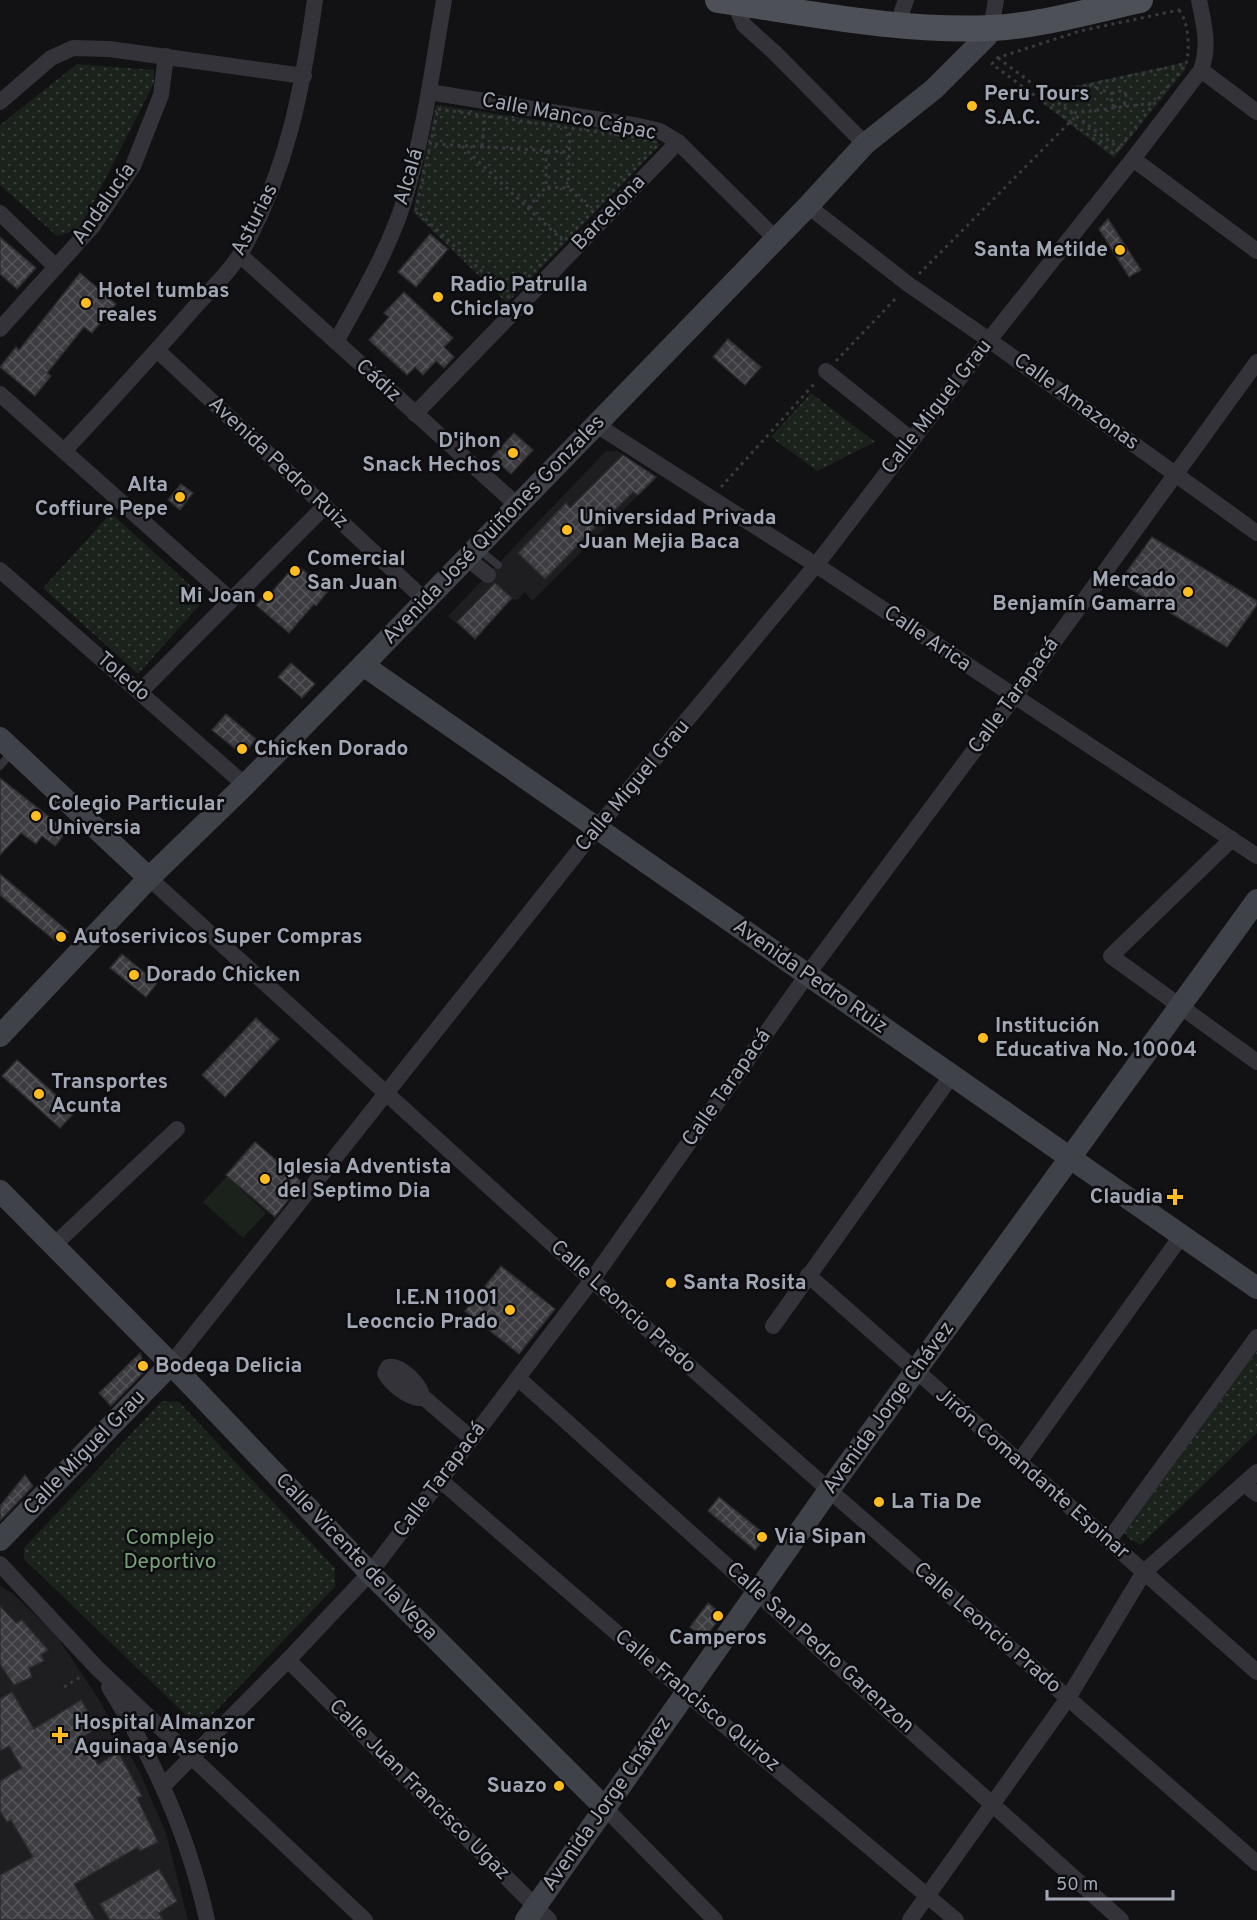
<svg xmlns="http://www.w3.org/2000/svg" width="1257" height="1920" font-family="Overpass,sans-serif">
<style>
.built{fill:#1e1e21}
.green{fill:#1a221b}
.park{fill:url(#park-dots)}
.building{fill:url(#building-cross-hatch);stroke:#2c2c30;stroke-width:1.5}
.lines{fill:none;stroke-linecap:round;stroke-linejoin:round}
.path{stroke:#393a40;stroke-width:3;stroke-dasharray:3 4.5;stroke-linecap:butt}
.lane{stroke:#333339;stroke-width:8}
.street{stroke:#333339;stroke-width:16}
.secondary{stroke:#404249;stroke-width:22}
.primary{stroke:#4e5058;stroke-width:26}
.poi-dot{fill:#ffbd1f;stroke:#0d0d0f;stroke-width:2}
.labels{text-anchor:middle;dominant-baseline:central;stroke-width:5;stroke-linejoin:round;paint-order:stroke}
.poi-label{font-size:21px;font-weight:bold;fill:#a2a7b5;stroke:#0d0d0f;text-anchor:start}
.street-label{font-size:21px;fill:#a2a7b5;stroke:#0d0d0f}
.park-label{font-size:21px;fill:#78a27c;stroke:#0d0d0f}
</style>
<defs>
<pattern id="park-dots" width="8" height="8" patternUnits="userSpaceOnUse" patternTransform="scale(1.5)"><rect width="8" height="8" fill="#1a221b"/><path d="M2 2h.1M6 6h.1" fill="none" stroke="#383f3a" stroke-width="1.8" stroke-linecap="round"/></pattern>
<pattern id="building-cross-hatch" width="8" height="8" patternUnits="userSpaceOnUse" patternTransform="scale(1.5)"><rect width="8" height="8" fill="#3c3c41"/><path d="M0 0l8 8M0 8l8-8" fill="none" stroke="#55555a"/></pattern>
</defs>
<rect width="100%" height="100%" fill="#121214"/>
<!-- built -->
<g class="built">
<polygon points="606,451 618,451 656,477 532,601 525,592 516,601 512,598 475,639 448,616"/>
<polygon points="0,1586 12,1593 55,1634 98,1698 140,1773 166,1833 188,1920 0,1920"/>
</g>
<!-- green -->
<polygon class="green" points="227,1176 266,1213 243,1238 203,1202"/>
<!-- park -->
<g class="park">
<polygon points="1187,62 1184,71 1114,158 1039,100 1046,92"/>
<polygon points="77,64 154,70 154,83 80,229 57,236 0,185 0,125"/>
<polygon points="436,105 653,137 660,145 507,303 413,212"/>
<polygon points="811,393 875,442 817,471 771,437"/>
<polygon points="111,513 205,599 138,674 43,588"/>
<polygon points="1257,1351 1257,1433 1141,1545 1128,1538 1124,1532"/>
<polygon points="162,1401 179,1402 335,1568 335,1587 205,1722 193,1722 24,1559 24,1548"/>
</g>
<!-- building -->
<g class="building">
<polygon points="1108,219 1141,270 1129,277 1099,229"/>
<polygon points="430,234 448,249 416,287 398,272"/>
<polygon points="0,237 36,268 17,289 0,274"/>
<polygon points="80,273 116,304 92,333 84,327 47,373 51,376 35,396 0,367 16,347 19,350"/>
<polygon points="404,292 453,338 444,347 454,357 444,368 436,361 423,375 415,367 407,375 369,340 389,317 384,313"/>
<polygon points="728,339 761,367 745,385 713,357"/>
<polygon points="514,433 533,450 511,474 492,457"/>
<polygon points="623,455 656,477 638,495 633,492 607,518 606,516 545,579 518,553 566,503 570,508"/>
<polygon points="181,484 193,493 180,510 168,500"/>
<polygon points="1152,537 1257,601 1257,605 1227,647 1119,582"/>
<polygon points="296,564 328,591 316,606 314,604 289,633 256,605 268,591 271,593"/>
<polygon points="495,583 512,598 475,639 457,622"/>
<polygon points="291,663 315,684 302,698 278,677"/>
<polygon points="226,714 256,739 243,755 212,730"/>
<polygon points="0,778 67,831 55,846 42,836 36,844 21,833 0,855"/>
<polygon points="0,874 69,932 59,944 0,895"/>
<polygon points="122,954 157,983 146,997 110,968"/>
<polygon points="256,1018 279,1039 225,1097 202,1075"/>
<polygon points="17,1060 75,1112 60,1128 2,1076"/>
<polygon points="255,1142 302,1182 275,1217 226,1175"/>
<polygon points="501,1266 555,1309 519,1354 465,1311"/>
<polygon points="140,1353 146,1370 111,1406 99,1393"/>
<polygon points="25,1475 33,1486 0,1521 0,1506"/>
<polygon points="719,1497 767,1536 755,1550 708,1511"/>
<polygon points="708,1603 723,1615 704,1638 690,1627"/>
<polygon points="0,1606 16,1623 22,1620 48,1650 41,1655 44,1661 29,1668 32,1677 14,1685 0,1664"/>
<polygon points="12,1692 34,1729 81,1700 95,1724 90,1727 92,1731 83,1737 98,1765 118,1752 142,1796 137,1798 158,1842 140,1851 138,1847 74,1884 95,1920 0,1920 0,1875 33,1857 11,1820 7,1822 0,1811 0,1781 22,1768 9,1746 0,1751 0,1699"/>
<polygon points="159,1869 177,1901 159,1913 163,1920 110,1920 100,1904"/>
</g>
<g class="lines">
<!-- path -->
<g class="path">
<path d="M 1179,10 C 1189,22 1190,50 1186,64 L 1114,154 L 992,64 L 997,58 L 1080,31 Z"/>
<polyline points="998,58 1120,149"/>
<polyline points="1089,85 1112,94"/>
<polyline points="1047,94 1184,64"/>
<path d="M 1116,108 L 1111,99 L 1112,94 C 1118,90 1121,90 1126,95 L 1124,106"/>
<polygon points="438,109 653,140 657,146 509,297 416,210"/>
<polyline points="1074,113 1154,103"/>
<polyline points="435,144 568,152"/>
<polyline points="462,146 562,240"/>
<polyline points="482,146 485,117"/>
<polyline points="546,151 546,187 568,188 592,210"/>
<polyline points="568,188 570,130"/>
<polyline points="528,208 546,187"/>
<polyline points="919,274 1076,116"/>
<polyline points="836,361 898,296"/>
<polyline points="721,487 815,383"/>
<polyline points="64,1687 82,1676"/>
</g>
<!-- lane -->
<g class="lane">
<polyline points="477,548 498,565"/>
<polyline points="0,766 12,752"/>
</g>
<!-- street -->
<g class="street">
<polyline points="733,0 744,25 775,53 865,144"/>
<polyline points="902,26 902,11 906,0"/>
<polyline points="991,28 996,0"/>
<polyline points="1201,70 1257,112"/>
<polyline points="429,92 639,126 660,131 678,142 776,239"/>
<polyline points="0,102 51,58 73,48 109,49 304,76"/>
<polyline points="1133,159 1257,251"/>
<polyline points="808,206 908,284 989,340 1257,533"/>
<polyline points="0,213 56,267"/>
<polyline points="240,255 517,505"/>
<polyline points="0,329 92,227 133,166 161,95 166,56"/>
<path d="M 336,342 C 361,296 390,248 405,198 C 424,133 433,66 444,0"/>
<polyline points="157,350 426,601"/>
<polyline points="826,371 912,440"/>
<polyline points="0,394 231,600"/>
<polyline points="415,414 678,142"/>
<polyline points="595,424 816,565 1257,856"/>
<path d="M 64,451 C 108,404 151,357 193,309 C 207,293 231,271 241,253 C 287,171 302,92 315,0"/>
<polyline points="467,558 488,575"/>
<polyline points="0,570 245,785"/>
<polyline points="140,692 325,506"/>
<polyline points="1232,839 1111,956 1257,1062"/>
<polyline points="149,878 592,1280 829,1490 1257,1863"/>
<polyline points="54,1245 177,1129"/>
<polyline points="808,1275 1257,1672"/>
<polyline points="773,1326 952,1075"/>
<path d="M 171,1364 L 596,829 L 816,565 L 989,340 L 1133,159 L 1201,70 C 1210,45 1204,25 1199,0"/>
<polyline points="518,1378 1121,1920"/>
<path d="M 422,1396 L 419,1398 C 407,1397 390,1383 385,1373 L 388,1367 C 400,1364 420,1384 422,1396 L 472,1439"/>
<polyline points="1019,1462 1182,1235"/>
<polyline points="440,1480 685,1692 956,1920"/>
<polyline points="1244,1484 1257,1494"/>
<polyline points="1109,1540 1257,1337"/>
<polyline points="0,1564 97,1668 365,1920"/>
<polyline points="288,1660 549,1920"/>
<path d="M 109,1687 C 154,1759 189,1837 207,1920"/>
<polyline points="163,1786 288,1660 370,1573 592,1280 807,975 1014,697 1257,362"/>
<polyline points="604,1807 715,1920"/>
<polyline points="910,1920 1068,1698 1144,1572 1257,1472"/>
</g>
<!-- secondary -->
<g class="secondary">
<polyline points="363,665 1257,1288"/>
<polyline points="0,738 149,878"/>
<polyline points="0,1036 149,878 245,785 363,665 808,206 865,144 934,89 987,36 991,28"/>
<polyline points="0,1191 171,1364 370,1573 604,1807"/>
<polyline points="0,1540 171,1364"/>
<polyline points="526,1920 829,1490 1257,900"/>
</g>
<!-- primary -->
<path class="primary" d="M 718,0 C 808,13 900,32 991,28 C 1038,26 1094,10 1140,0"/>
</g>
<!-- markers -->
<g class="poi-dot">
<circle cx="972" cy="106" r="6"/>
<circle cx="1120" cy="250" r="6"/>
<circle cx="438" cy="297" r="6"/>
<circle cx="86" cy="303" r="6"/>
<circle cx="513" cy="453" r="6"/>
<circle cx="180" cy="497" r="6"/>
<circle cx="567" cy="530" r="6"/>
<circle cx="295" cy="571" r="6"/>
<circle cx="1188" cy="592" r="6"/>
<circle cx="268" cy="596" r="6"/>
<circle cx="242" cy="749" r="6"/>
<circle cx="36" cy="816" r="6"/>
<circle cx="61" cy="937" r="6"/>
<circle cx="134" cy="975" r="6"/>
<circle cx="983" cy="1038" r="6"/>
<circle cx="39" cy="1094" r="6"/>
<circle cx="265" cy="1179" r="6"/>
<path d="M1172 1188h6v6h6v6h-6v6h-6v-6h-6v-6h6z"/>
<circle cx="671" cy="1283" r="6"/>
<circle cx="510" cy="1310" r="6"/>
<circle cx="143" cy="1366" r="6"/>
<circle cx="879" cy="1502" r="6"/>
<circle cx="762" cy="1537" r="6"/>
<circle cx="718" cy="1616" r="6"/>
<path d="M57 1726h6v6h6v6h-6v6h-6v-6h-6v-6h6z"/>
<circle cx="559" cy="1786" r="6"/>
</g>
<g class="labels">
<!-- poi labels -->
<g class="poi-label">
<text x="984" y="94">Peru Tours<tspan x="984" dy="24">S.A.C.</tspan></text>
<text x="1108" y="250" text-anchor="end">Santa Metilde</text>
<text x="450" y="285">Radio Patrulla<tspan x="450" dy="24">Chiclayo</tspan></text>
<text x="98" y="291">Hotel tumbas<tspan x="98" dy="24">reales</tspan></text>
<text x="501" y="441" text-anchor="end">D'jhon<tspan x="501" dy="24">Snack Hechos</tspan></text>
<text x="168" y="485" text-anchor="end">Alta<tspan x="168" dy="24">Coffiure Pepe</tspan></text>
<text x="579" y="518">Universidad Privada<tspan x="579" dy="24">Juan Mejia Baca</tspan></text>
<text x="307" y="559">Comercial<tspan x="307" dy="24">San Juan</tspan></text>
<text x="1176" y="580" text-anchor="end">Mercado<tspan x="1176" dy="24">Benjamín Gamarra</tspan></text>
<text x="256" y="596" text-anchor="end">Mi Joan</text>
<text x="254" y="749">Chicken Dorado</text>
<text x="48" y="804">Colegio Particular<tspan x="48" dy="24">Universia</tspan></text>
<text x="73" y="937">Autoserivicos Super Compras</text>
<text x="146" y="975">Dorado Chicken</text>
<text x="995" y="1026">Institución<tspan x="995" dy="24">Educativa No. 10004</tspan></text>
<text x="51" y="1082">Transportes<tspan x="51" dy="24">Acunta</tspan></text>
<text x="277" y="1167">Iglesia Adventista<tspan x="277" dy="24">del Septimo Dia</tspan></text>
<text x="1163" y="1197" text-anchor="end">Claudia</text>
<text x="683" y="1283">Santa Rosita</text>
<text x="498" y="1298" text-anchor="end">I.E.N 11001<tspan x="498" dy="24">Leocncio Prado</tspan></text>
<text x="155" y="1366">Bodega Delicia</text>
<text x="891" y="1502">La Tia De</text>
<text x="774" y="1537">Via Sipan</text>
<text x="718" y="1638" text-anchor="middle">Camperos</text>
<text x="74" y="1723">Hospital Almanzor<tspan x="74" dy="24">Aguinaga Asenjo</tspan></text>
<text x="547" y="1786" text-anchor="end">Suazo</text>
</g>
<!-- street labels -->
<g class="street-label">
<text transform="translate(569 117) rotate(11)">Calle Manco Cápac</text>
<text transform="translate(409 177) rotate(-74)">Alcalá</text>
<text transform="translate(104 204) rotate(-55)">Andalucía</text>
<text transform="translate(609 213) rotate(-46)">Barcelona</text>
<text transform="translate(255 220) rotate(-63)">Asturias</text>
<text transform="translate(378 381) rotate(42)">Cádiz</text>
<text transform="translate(1076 402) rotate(36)">Calle Amazonas</text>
<text transform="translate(937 407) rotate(-52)">Calle Miguel Grau</text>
<text transform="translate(278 463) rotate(43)">Avenida Pedro Ruiz</text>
<text transform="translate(494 530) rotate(-46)">Avenida José Quiñones Gonzales</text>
<text transform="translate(927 639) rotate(34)">Calle Arica</text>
<text transform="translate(123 677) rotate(41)">Toledo</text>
<text transform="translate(1014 696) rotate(-54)">Calle Tarapacá</text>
<text transform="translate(633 786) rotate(-50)">Calle Miguel Grau</text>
<text transform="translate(810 977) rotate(35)">Avenida Pedro Ruiz</text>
<text transform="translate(727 1088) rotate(-55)">Calle Tarapacá</text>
<text transform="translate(623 1307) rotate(42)">Calle Leoncio Prado</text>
<text transform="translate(889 1408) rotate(-54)">Avenida Jorge Chávez</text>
<text transform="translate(85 1453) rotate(-46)">Calle Miguel Grau</text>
<text transform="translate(1032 1474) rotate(41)">Jirón Comandante Espinar</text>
<text transform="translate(440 1480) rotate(-53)">Calle Tarapacá</text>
<text transform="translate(356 1557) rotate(46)">Calle Vicente de la Vega</text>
<text transform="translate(987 1628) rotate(41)">Calle Leoncio Prado</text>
<text transform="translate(820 1648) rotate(42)">Calle San Pedro Garenzon</text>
<text transform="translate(697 1701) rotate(40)">Calle Francisco Quiroz</text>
<text transform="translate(419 1790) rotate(45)">Calle Juan Francisco Ugaz</text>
<text transform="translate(607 1804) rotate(-55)">Avenida Jorge Chávez</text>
</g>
<!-- park labels -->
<g class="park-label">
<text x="170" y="1538">Complejo<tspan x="170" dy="24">Deportivo</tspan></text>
</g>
</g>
<!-- scale -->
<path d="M1047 1890v9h126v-9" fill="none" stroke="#a2a7b5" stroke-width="3"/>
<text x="1056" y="1890" font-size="18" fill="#a2a7b5" stroke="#0d0d0f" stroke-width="4.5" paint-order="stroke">50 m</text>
</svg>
